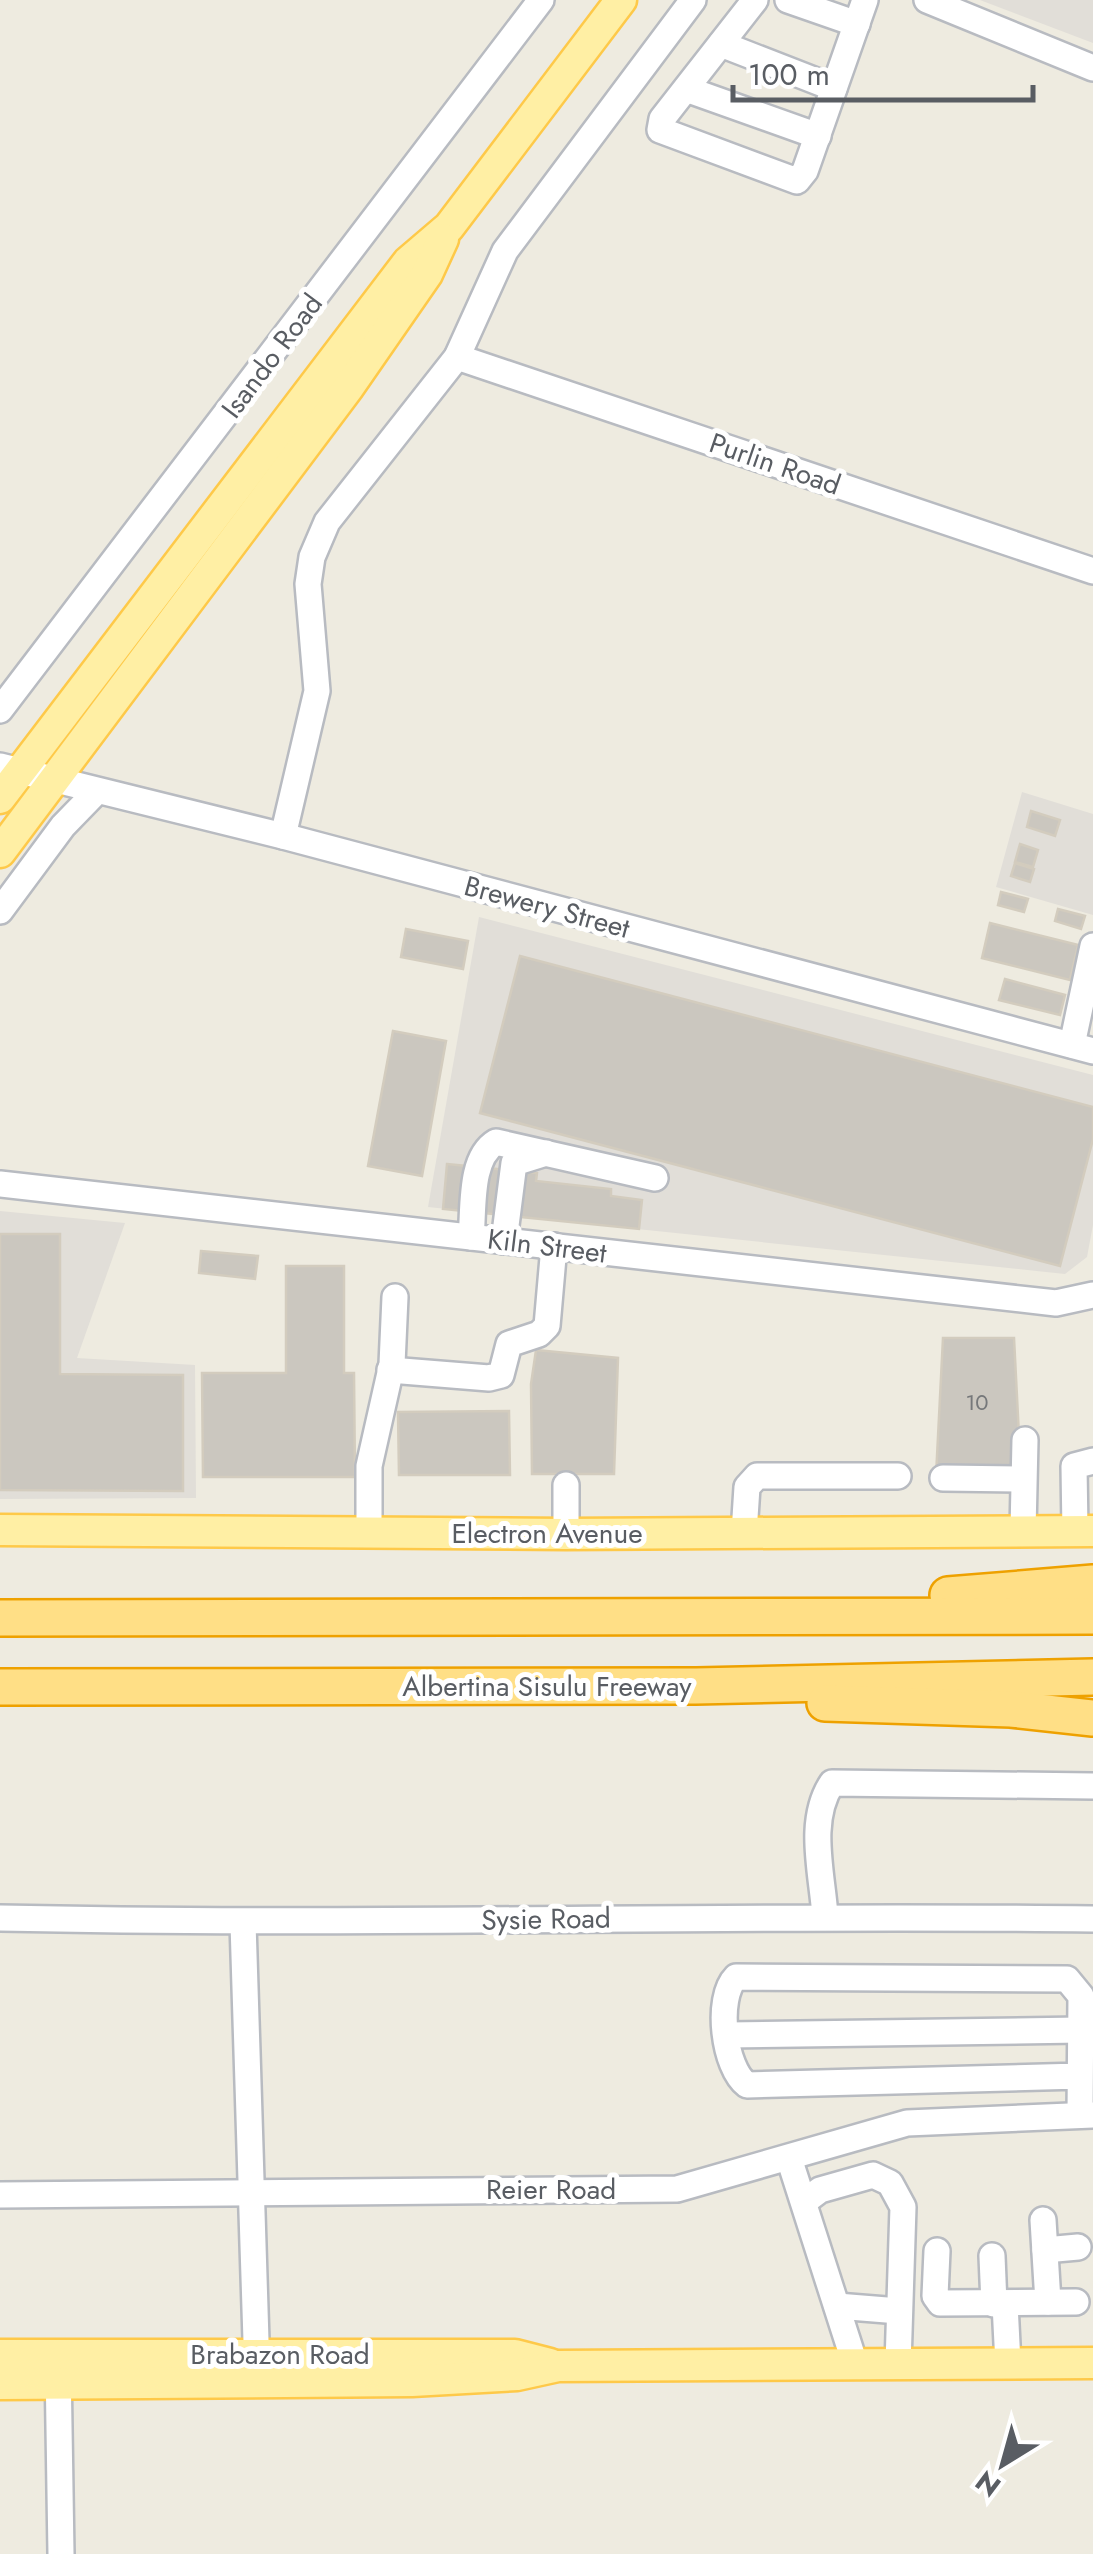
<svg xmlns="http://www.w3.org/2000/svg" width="1093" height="2554" font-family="Jost,sans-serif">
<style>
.industrial{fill:#e1ded8}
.building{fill:#cbc7bf;stroke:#d3ccbe;stroke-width:2.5}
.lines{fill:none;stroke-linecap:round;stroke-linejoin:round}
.minor-casing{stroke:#b8bbc1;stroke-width:30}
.major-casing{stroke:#fec949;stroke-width:35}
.highway-casing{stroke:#eea100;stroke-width:40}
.minor{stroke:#fff;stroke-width:25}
.major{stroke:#ffefa4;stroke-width:30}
.highway{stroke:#ffdf86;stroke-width:35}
.labels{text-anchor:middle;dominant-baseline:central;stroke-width:10;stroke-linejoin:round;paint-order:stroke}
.number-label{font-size:22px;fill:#76787a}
.street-label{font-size:28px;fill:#595d63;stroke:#fff}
</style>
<rect width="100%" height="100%" fill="#eeebe0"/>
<!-- industrial -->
<g class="industrial">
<polygon points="980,0 1093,0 1093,43"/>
<polygon points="1022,792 1093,814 1093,915 996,887"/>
<polygon points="479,917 1093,1075 1093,1225 1087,1257 1065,1274 428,1207"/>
<polygon points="0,1211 125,1223 77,1358 195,1365 196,1498 0,1499"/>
</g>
<!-- building -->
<g class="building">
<polygon points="1031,811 1060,820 1055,836 1027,827"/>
<polygon points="1020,844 1038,850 1033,867 1015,862"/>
<polygon points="1015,863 1034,869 1030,882 1011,876"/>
<polygon points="1001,892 1028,899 1024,912 998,905"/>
<polygon points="1058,909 1085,916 1081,929 1055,921"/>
<polygon points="990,923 1078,945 1070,980 982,958"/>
<polygon points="406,929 468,941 463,969 401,957"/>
<polygon points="520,956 1093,1107 1093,1139 1060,1266 480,1113"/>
<polygon points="1005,979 1065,995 1060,1015 999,1000"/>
<polygon points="393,1031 446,1041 422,1176 368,1166"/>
<polygon points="447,1164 537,1173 536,1181 611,1189 611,1196 642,1200 639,1229 443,1209"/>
<polygon points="0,1234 60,1234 60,1374 183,1375 183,1491 0,1490"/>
<polygon points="201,1251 258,1256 255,1279 199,1273"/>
<polygon points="286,1266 344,1266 344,1373 354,1373 355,1477 203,1477 202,1373 286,1373"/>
<polygon points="943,1338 1014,1338 1021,1475 936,1476"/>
<polygon points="536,1350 618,1358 614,1474 532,1474 531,1384"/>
<polygon points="509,1411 510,1475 399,1475 398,1412"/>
</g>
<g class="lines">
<defs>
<g id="minor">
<polyline points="755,0 662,119 660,130 797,181 805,171 865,0"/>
<polyline points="788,0 857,24"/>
<polyline points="927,0 1093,68"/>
<polyline points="721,44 834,88"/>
<polyline points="686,89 818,136"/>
<polyline points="457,357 1093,571"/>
<polyline points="0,710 541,0"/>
<polyline points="0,766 283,836 1093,1051"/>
<polyline points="283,836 317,691 308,584 312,557 327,522 457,357 505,251 693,0"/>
<polyline points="0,911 63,826 97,791"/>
<polyline points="1072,1045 1093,946"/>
<polyline points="0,1184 1056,1303 1093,1295"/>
<path d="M 471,1237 C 474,1209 469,1158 496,1142 L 655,1178"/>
<polyline points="504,1241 514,1163 546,1153"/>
<polyline points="390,1370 489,1378 501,1375 509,1344 539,1334 547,1326 554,1246"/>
<polyline points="943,1478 1023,1479"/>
<polyline points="566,1485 566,1534"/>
<polyline points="369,1531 369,1466 392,1364 395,1297"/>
<polyline points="1023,1531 1025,1440"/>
<polyline points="1075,1531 1074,1466 1093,1461"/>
<polyline points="744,1533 747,1487 757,1476 898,1476"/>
<path d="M 825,1916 C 822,1872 807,1821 832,1783 L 1093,1786"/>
<path d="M 0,1918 C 364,1926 729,1914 1093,1919"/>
<polyline points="243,1923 257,2373"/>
<polyline points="728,2035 1081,2030"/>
<path d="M 1080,2115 C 1080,2075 1081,2035 1081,1996 L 1067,1979 L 736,1977 C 715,1998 724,2068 747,2085 L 1080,2076"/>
<polyline points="789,2158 855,2364"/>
<polyline points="0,2195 677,2189 907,2123 1093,2115"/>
<polyline points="804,2202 820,2190 873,2175 890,2183 903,2207 898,2364"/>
<polyline points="1043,2220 1048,2302"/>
<polyline points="1045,2250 1078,2247"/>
<polyline points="937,2251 935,2296 940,2303 1076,2302"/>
<polyline points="992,2256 994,2304"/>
<polyline points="1005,2304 1008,2364"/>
<polyline points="837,2306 899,2311"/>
<polyline points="58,2364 61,2554"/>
</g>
<g id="major">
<polyline points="0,798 408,262 449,227 621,0"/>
<polyline points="0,852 348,388 427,274 443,239"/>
<polyline points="0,1530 566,1534 1093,1531"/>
<polyline points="0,2355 515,2355 550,2364"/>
<polyline points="0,2384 412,2381 517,2375 558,2366 1093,2363"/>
</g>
<g id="highway">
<polyline points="948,1595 1093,1583"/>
<polyline points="0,1618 1093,1616"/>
<polyline points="0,1687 696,1686 1093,1677"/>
<polyline points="825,1703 1011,1709 1093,1718"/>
</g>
</defs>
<!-- minor casing -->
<use href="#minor" class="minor-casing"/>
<!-- major casing -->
<use href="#major" class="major-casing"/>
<!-- highway casing -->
<use href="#highway" class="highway-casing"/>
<!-- minor -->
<use href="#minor" class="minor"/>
<!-- major -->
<use href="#major" class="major"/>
<!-- highway -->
<use href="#highway" class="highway"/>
</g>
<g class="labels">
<!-- number labels -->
<g class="number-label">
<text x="977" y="1402">10</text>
</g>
<!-- street labels -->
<g class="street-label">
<text transform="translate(272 356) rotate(-53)">Isando Road</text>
<text transform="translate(775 464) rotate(19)">Purlin Road</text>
<text transform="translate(547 907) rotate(15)">Brewery Street</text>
<text transform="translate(547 1246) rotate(7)">Kiln Street</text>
<text x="547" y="1533">Electron Avenue</text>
<text x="547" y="1686">Albertina Sisulu Freeway</text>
<text transform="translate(546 1919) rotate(-1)">Sysie Road</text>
<text x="551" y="2189">Reier Road</text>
<text x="280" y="2354">Brabazon Road</text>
</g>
</g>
<!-- north arrow -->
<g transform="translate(1003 2464) rotate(217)" stroke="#ffffff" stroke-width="8" paint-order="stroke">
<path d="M0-8L18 38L0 25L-18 38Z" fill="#595d63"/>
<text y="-15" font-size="28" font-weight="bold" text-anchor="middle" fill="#595d63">N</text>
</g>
<!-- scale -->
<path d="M733 85v15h300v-15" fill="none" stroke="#595d63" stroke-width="5"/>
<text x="748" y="85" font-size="30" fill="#595d63" stroke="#ffffff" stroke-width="8" paint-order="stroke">100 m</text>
</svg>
